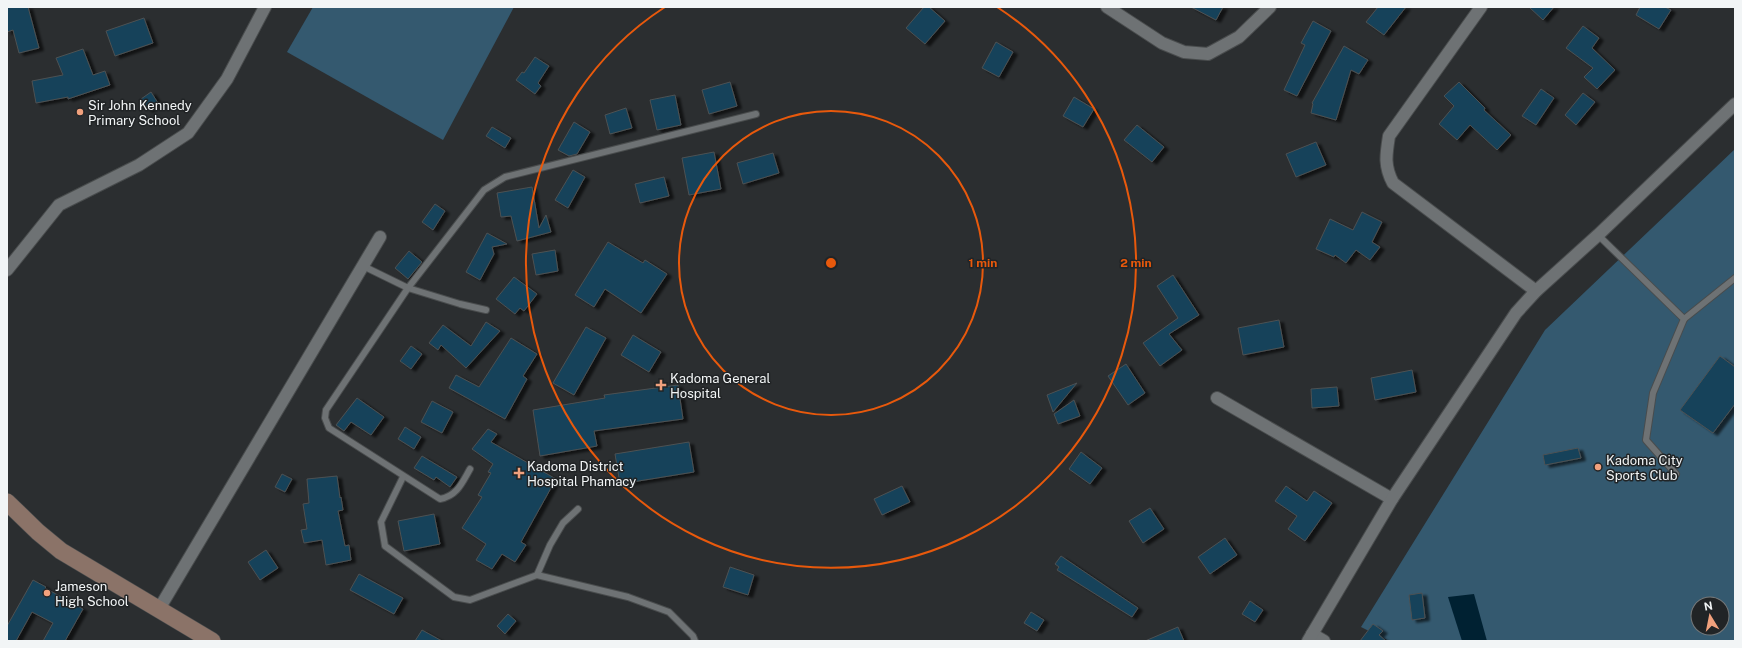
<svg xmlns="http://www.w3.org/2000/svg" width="1742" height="648" font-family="'Public Sans',sans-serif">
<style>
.green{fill:#34596f;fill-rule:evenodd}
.water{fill:#002132}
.building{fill:#14425a;stroke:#4d5153;filter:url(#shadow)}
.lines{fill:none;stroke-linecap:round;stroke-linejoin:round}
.service-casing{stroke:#494c4d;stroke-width:8}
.minor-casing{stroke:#494c4d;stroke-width:14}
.secondary-casing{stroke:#494c4d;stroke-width:18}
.service{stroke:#6e7274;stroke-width:6}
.minor{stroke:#6e7274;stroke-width:12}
.secondary{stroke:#8b7368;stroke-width:17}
.ring{fill:none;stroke:#e8590c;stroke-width:2}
.poi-dot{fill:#f1a17d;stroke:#212426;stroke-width:1.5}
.labels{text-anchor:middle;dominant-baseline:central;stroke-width:3;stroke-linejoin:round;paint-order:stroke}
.poi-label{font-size:13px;fill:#f2f5f6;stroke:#212426;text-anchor:start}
.centre{fill:#e8590c;stroke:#212426;stroke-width:2}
.ring-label{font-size:12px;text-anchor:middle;font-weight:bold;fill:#e8590c;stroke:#212426;stroke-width:3;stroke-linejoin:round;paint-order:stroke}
</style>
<defs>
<filter id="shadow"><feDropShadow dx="4.5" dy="2.5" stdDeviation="1" flood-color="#0009"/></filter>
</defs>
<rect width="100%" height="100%" fill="#2b2e30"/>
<!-- green -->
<g class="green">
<polygon points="313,7 514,7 443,140 287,52"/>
<path d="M 1735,149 L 1735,641 L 1389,641 L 1361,627 L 1545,330 ZM 1698,604 L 1722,604 L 1722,628 L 1698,628 Z"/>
</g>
<!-- water -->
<polygon class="water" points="1474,594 1487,641 1462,641 1448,597"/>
<!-- building -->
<g class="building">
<polygon points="7,7 28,7 39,48 19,53 13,30 7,32"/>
<polygon points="924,7 929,7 945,21 925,44 906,28"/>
<polygon points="1191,7 1223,7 1216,20"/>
<polygon points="1378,7 1406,7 1384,35 1366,22"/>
<polygon points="1529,7 1554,7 1543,20"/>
<polygon points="1640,7 1665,7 1671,10 1659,29 1636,15"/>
<polygon points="144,18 153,43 115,56 106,31"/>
<polygon points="1313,21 1331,31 1297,96 1284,90 1305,45 1301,43"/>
<polygon points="1583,26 1599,38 1592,48 1615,70 1597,89 1584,77 1593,68 1566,48"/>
<polygon points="996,42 1013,52 999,77 982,68"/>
<polygon points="1344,46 1368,60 1359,74 1351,70 1336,120 1311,113 1313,104 1312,103"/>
<polygon points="83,49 93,75 105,71 110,85 68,99 68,97 36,103 32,81 63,75 56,58"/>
<polygon points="535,57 549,66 538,83 541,86 535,94 516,80 522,72 524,73"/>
<polygon points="730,82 737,106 709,114 702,90"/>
<polygon points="1459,82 1485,108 1484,110 1511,135 1497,150 1470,125 1457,140 1439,124 1454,106 1444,96"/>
<polygon points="1541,89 1554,98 1536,125 1522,116"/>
<polygon points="151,92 158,103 148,110 141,99"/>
<polygon points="1583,93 1595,102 1576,125 1565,115"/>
<polygon points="675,95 681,125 657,130 650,100"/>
<polygon points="1074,97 1094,109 1083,127 1063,116"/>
<polygon points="626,108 632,128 610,134 605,115"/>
<polygon points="574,122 590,132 577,154 569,156 558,150"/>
<polygon points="1137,125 1164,147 1152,162 1124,140"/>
<polygon points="492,127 511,138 505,148 486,136"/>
<polygon points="1316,142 1326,165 1296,177 1286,154"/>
<polygon points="714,152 721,189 689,195 682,158"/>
<polygon points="773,153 779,173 743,184 737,163"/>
<polygon points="573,170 585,177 568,208 555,200"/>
<polygon points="664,177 669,196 640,203 635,184"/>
<polygon points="532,187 539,228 546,215 551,232 517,241 511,216 501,217 497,193"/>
<polygon points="435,204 445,211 433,230 422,222"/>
<polygon points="1362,212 1382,222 1372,242 1380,247 1370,260 1356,250 1346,263 1335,255 1334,257 1316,249 1330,219 1353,230"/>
<polygon points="487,233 507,244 492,247 494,254 480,280 466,272"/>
<polygon points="608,242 643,263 645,260 667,274 641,313 605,289 594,307 575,295"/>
<polygon points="555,250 558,271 536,275 532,254"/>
<polygon points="409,251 422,262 408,279 395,268"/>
<polygon points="1173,275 1199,315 1169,334 1182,350 1160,366 1143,343 1178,318 1157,286"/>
<polygon points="514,277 537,294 524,311 520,308 515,314 496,299"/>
<polygon points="1279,320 1284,347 1243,355 1238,328"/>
<polygon points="486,322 500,331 466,368 441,345 438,350 429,343 443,325 471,346"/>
<polygon points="586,327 606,338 574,395 553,383"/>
<polygon points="633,335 661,352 649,372 621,355"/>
<polygon points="511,338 537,354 523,376 527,379 505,419 449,388 456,375 479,387"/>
<polygon points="411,346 422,354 411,369 400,361"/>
<polygon points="1720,356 1735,367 1735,404 1713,433 1680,410"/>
<polygon points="1126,364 1145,393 1128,405 1108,376"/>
<polygon points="1412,370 1416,392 1375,400 1371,378"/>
<polygon points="1077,383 1053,412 1047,395"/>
<polygon points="678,385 683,419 594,431 597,446 540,456 533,410 605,398 604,395"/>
<polygon points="1337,387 1339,406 1312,408 1311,389"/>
<polygon points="357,398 384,417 371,435 351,422 344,431 336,425"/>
<polygon points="1074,400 1080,416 1058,424 1054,414"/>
<polygon points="432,401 453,412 442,433 421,422"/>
<polygon points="405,427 421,437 414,449 398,439"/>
<polygon points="488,429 497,434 491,442 556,479 521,542 526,545 515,562 502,554 492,569 476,560 486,544 462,528 482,497 478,495 491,473 488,472 493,464 472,449"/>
<polygon points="689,442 694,472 620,484 615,454"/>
<polygon points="1578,448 1581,458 1545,465 1543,455"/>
<polygon points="1081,452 1102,468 1090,484 1069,469"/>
<polygon points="422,456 457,477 450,487 436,477 434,480 414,468"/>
<polygon points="282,474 292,479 285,492 275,487"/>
<polygon points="337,476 340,498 341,497 343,510 338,511 345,546 349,545 351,560 326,565 322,540 304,543 301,530 307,529 303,504 309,503 307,479"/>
<polygon points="902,486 910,502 882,515 874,499"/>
<polygon points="1286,486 1307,501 1314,491 1332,503 1305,541 1288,529 1297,516 1275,501"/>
<polygon points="1150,508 1164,529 1143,543 1129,521"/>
<polygon points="434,514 440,544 404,551 398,521"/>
<polygon points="1225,538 1237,555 1210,574 1198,557"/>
<polygon points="266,550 278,568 260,580 248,562"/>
<polygon points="1061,556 1138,608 1132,617 1057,570 1059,567 1055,564"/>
<polygon points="730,567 754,575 748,595 723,587"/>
<polygon points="359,574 403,598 394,614 350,590"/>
<polygon points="33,580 46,587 45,588 83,609 65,641 43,641 53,623 32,612 16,641 7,641 7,626"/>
<polygon points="1422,593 1425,618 1412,620 1409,595"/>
<polygon points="1250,601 1263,610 1255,622 1242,614"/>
<polygon points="1031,612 1044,620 1037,631 1024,623"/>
<polygon points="508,614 516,621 505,634 497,626"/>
<polygon points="1373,624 1383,631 1379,635 1386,641 1360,641"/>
<polygon points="1178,627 1184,641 1145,641"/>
<polygon points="422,630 442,641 415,641"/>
</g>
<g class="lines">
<defs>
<g id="service">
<polyline points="1598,235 1684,319 1653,393 1646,440 1676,474"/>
<polyline points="363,266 408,288 460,304 486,310"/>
<polyline points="1684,319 1735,278"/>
<path d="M 470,469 C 462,483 457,496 440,499 L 329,428 L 325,418 L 326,410 L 408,288 L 484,190 L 505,177 L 756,114"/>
<polyline points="403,477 381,522 385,546 454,597 470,600 537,575 550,545 563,523 578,509"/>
<polyline points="537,575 628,597 669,612 693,636 695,641"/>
</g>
<g id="minor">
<polyline points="1107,7 1162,43 1184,52 1208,54 1239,37 1270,7"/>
<path d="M 1481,7 L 1389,136 C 1386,155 1384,166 1393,183 L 1536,291"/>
<polyline points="7,270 59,205 139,165 188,133 227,79 265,7"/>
<polyline points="1217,398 1392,499"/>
<polyline points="159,609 380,237"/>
<polyline points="1312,634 1324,641"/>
<polyline points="1308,641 1392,499 1516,313 1536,291 1598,235 1735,104"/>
</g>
<polyline id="secondary" points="7,502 38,532 61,551 212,641"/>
</defs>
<!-- service casing -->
<use href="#service" class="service-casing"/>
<!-- minor casing -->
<use href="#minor" class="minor-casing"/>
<!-- secondary casing -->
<use href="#secondary" class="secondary-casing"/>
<!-- service -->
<use href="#service" class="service"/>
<!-- minor -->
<use href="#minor" class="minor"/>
<!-- secondary -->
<use href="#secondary" class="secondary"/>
</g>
<!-- distance rings -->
<g class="ring">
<circle cx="831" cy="263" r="152"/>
<path d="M997 7A305 305 0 1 1 665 7"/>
</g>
<!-- markers -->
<g class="poi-dot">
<circle cx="80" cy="112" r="4"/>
<path d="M659 379h4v4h4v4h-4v4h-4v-4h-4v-4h4z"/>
<circle cx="1598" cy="467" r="4"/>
<path d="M517 467h4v4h4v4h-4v4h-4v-4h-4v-4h4z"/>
<circle cx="47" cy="593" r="4"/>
</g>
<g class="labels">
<!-- poi labels -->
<g class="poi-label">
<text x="88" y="105">Sir John Kennedy<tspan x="88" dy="15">Primary School</tspan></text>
<text x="670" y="378">Kadoma General<tspan x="670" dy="15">Hospital</tspan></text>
<text x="1606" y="460">Kadoma City<tspan x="1606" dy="15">Sports Club</tspan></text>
<text x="527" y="466">Kadoma District<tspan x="527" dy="15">Hospital Phamacy</tspan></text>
<text x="55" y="586">Jameson<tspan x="55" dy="15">High School</tspan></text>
</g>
</g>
<circle cx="831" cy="263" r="6" class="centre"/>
<g class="ring-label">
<text x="983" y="267">1 min</text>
<text x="1136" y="267">2 min</text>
</g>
<!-- border -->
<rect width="1742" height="648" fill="none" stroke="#f2f5f6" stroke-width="16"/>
<!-- north arrow -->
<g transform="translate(1710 616) rotate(350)"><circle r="19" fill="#212426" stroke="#757879"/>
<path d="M0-3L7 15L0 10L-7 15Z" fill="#f1a17d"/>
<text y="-6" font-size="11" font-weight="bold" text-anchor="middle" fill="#f2f5f6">N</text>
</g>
</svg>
